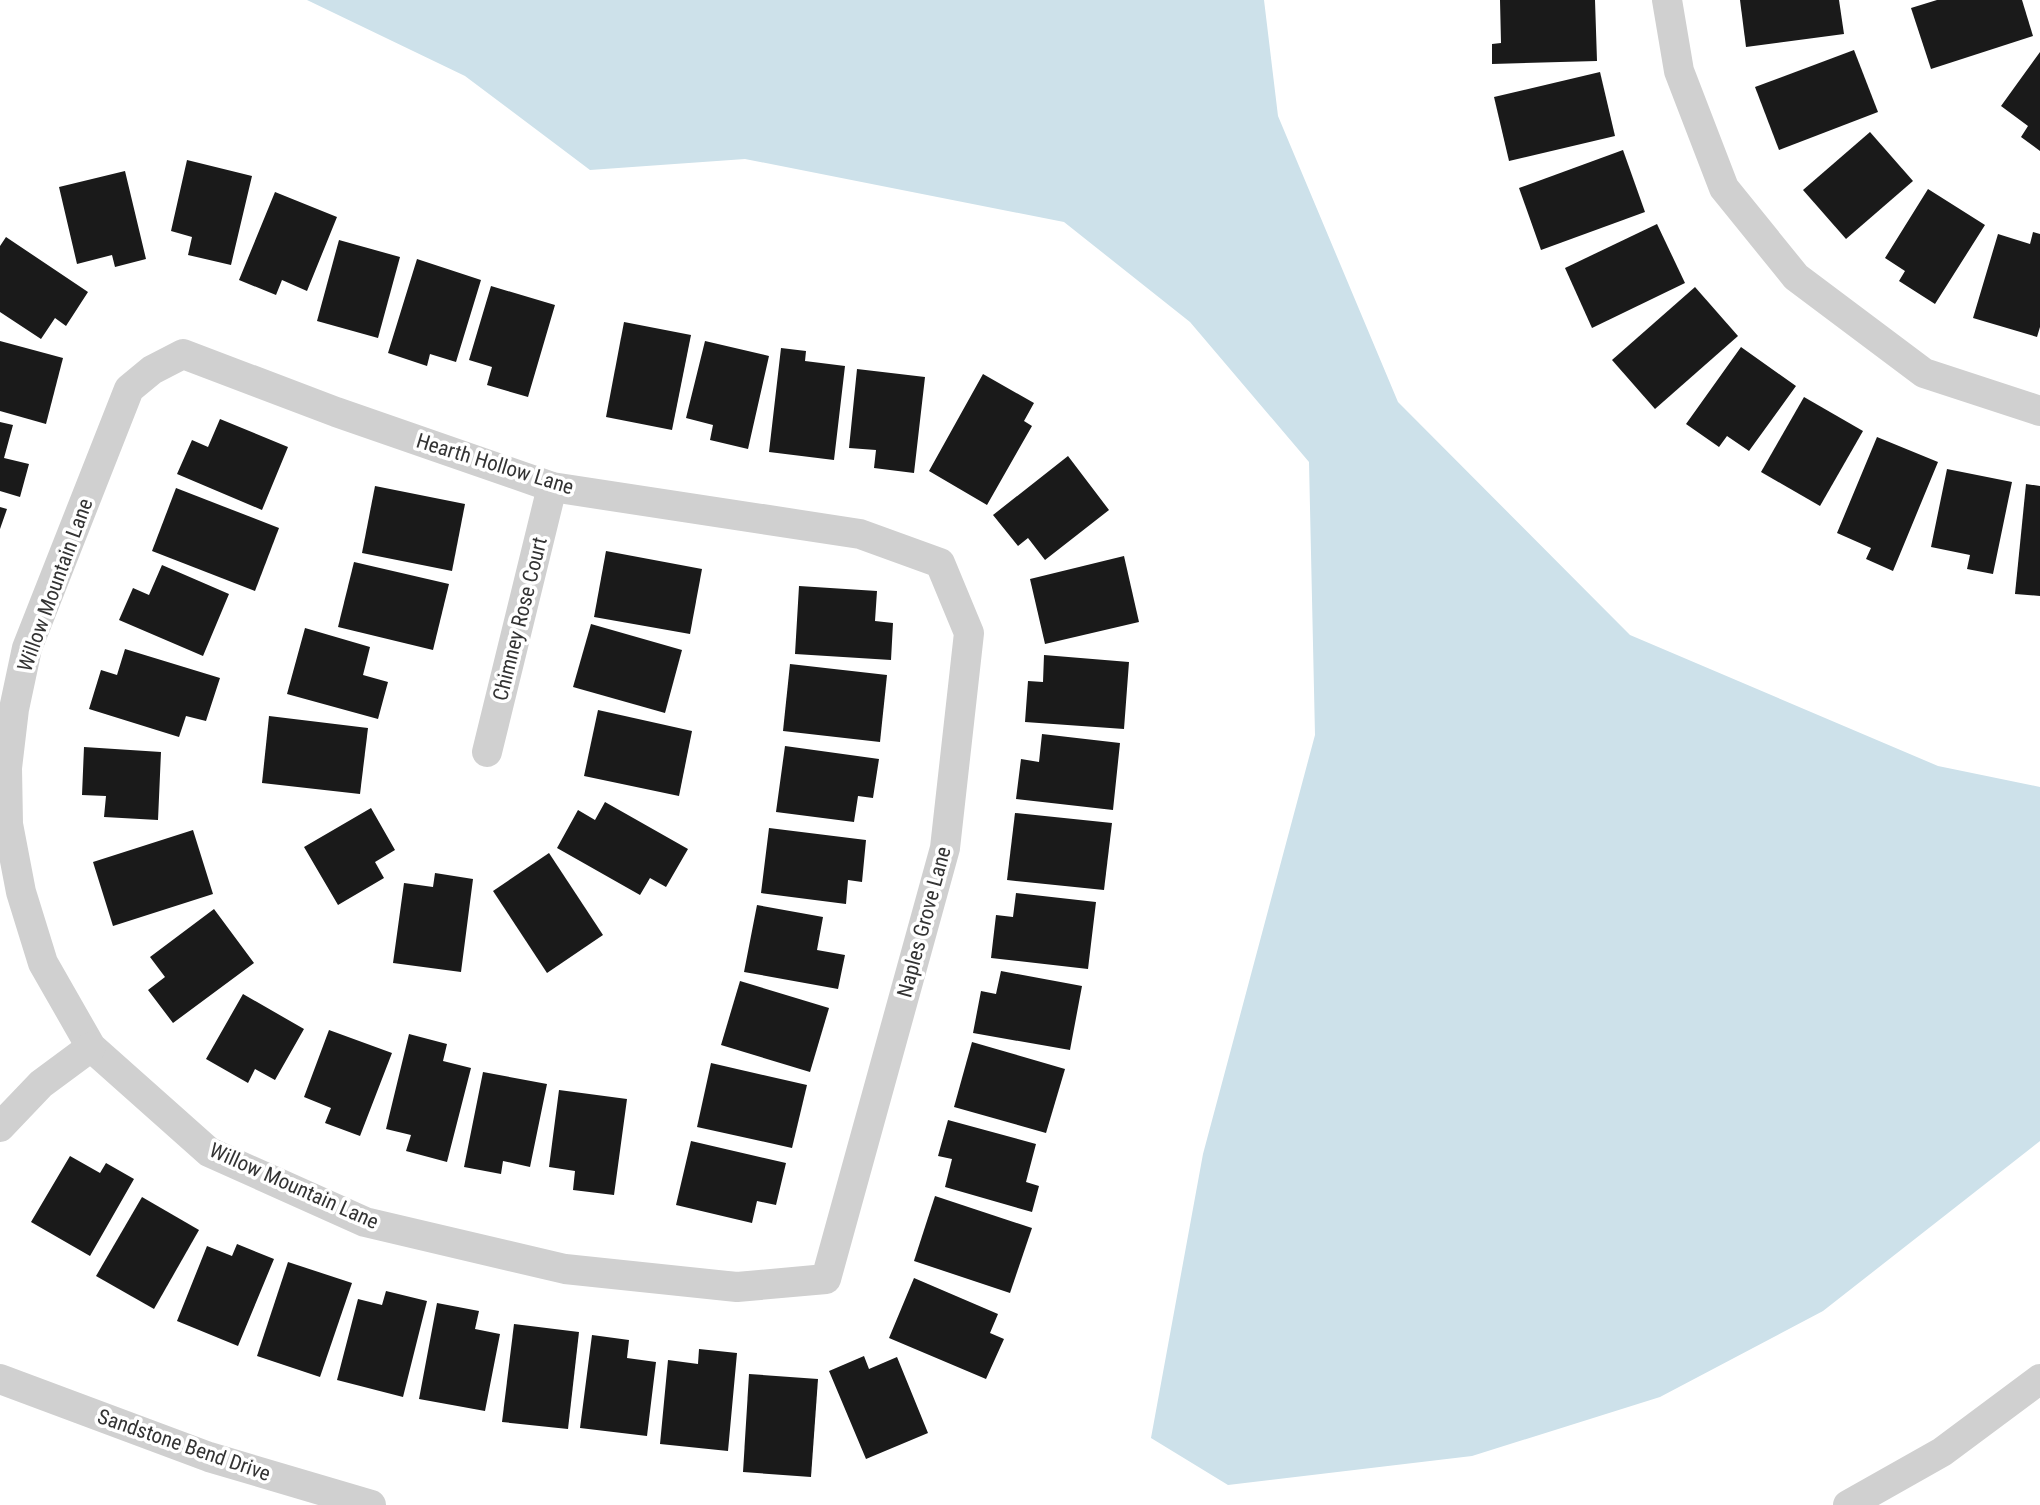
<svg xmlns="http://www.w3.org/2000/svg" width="2040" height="1505" font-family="'Roboto Condensed',sans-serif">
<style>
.water{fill:#cde1ea}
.building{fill:#1a1a1a}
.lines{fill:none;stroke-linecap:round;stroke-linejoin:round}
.minor{stroke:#d0d0d0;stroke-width:30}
.labels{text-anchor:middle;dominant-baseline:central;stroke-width:7;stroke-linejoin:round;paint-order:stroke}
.street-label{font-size:21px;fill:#333;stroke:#fff}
</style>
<rect width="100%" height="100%" fill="#fff"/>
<!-- water -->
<polygon class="water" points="307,0 1264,0 1278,116 1398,402 1630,635 1938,766 2040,787 2040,1141 1823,1311 1660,1397 1472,1456 1228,1485 1151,1438 1203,1154 1315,735 1309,462 1190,322 1064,222 745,159 590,170 465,76"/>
<!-- building -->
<g class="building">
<polygon points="1500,0 1595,0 1597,61 1492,64 1492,44 1501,43"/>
<polygon points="1740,0 1839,0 1844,34 1746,47"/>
<polygon points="1937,0 2022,0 2033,36 1931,69 1911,8"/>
<polygon points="1854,50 1878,112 1779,150 1755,87"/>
<polygon points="2040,52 2040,151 2021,137 2028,126 2001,106"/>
<polygon points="1600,72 1615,136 1509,161 1494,97"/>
<polygon points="1870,132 1913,181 1846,239 1803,190"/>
<polygon points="1623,150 1645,212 1541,250 1519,188"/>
<polygon points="187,160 252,176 231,265 188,255 192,237 171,231"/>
<polygon points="125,171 146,259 115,267 112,255 77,264 59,187"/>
<polygon points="1928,189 1985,225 1935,304 1899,281 1905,271 1885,258"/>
<polygon points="275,192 337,217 307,291 282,280 276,295 239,280"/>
<polygon points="1657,224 1685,283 1592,328 1565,268"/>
<polygon points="2033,232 2040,234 2040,327 2037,337 1973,318 1998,234 2030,244"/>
<polygon points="6,237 88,292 66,326 55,318 41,339 0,312 0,246"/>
<polygon points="339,240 400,257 378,338 317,321"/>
<polygon points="417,259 481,280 456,362 430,354 427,366 388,353"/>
<polygon points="491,286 555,305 528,397 487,385 492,367 469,360"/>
<polygon points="1695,287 1738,336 1655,409 1612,360"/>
<polygon points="624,322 691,335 672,430 606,417"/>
<polygon points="0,341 63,358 46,424 0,411"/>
<polygon points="705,341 769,356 748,449 710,440 713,425 686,418"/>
<polygon points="1741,347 1796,386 1749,451 1727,436 1719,447 1686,424"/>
<polygon points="781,348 806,351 805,361 845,366 834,460 769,452"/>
<polygon points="857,369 925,377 914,473 874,468 876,450 849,448"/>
<polygon points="983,374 1034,403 1024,421 1032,426 987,505 929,471"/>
<polygon points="1804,397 1863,431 1820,506 1761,472"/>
<polygon points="220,419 288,447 262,510 177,474 192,440 208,447"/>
<polygon points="0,422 13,425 4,458 29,464 20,497 0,491"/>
<polygon points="1877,437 1938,462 1893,571 1866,559 1871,548 1837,533"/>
<polygon points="1068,456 1109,510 1045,560 1028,538 1018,546 993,515"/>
<polygon points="1947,469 2012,482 1993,574 1967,569 1970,555 1931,547"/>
<polygon points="2026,484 2040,486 2040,596 2015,594"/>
<polygon points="375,486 465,504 452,571 362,553"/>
<polygon points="176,488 279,528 255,591 152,551"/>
<polygon points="0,507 7,509 0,529"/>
<polygon points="606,551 702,569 690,634 594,617"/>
<polygon points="1124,556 1139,622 1045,644 1030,579"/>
<polygon points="354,562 449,584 433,650 338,627"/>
<polygon points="162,565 229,594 203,656 119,620 133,588 149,595"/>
<polygon points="799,586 877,591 875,621 893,623 891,660 795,654"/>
<polygon points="591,624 682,650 665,713 573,687"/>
<polygon points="305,628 370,647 363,675 388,682 378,719 287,694"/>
<polygon points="125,649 220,678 206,721 186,716 179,737 89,709 101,670 117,675"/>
<polygon points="1044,655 1129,662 1124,729 1025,722 1028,681 1043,682"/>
<polygon points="790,664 887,675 880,742 783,731"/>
<polygon points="598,710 692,731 679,796 584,776"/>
<polygon points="269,716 368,728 360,794 262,783"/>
<polygon points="1042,734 1120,743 1113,810 1016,799 1021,759 1039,762"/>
<polygon points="785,746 879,759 873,798 858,796 854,822 776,812"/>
<polygon points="84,747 161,752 158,820 104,817 106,796 82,795"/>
<polygon points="605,802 688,849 666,887 650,878 640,895 557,848 578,810 595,820"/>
<polygon points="371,808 395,850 375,862 384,878 338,905 304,847"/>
<polygon points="1015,813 1112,823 1104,890 1007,880"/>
<polygon points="769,828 866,840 862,882 848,880 846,904 761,893"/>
<polygon points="193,830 213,894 113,926 93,862"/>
<polygon points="549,853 603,935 547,973 493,891"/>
<polygon points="435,873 473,879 461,972 393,963 404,883 433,887"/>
<polygon points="1016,893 1096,902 1088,969 991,958 996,915 1013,917"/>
<polygon points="757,905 823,917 817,950 845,955 838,989 744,972"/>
<polygon points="214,909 254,963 173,1023 148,990 165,977 150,957"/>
<polygon points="1001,971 1082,986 1070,1050 973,1033 981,991 996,994"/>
<polygon points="740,981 829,1008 810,1072 721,1045"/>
<polygon points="243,994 304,1029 275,1080 255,1069 248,1083 206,1059"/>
<polygon points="329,1030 392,1053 360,1136 325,1123 331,1108 304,1097"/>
<polygon points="409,1034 447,1044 443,1061 471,1068 447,1162 406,1151 411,1135 386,1129"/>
<polygon points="972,1042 1065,1069 1046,1133 954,1107"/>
<polygon points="711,1063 807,1085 792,1148 697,1127"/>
<polygon points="483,1072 547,1084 530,1167 503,1161 501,1174 464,1167"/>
<polygon points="559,1090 627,1099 614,1195 573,1190 575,1171 549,1167"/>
<polygon points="948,1120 1036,1144 1026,1182 1039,1186 1032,1212 945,1187 952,1159 938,1156"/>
<polygon points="691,1141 786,1163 776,1205 757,1201 752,1223 676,1205"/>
<polygon points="70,1156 100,1173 106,1163 134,1179 90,1256 31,1222"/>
<polygon points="935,1196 1032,1228 1010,1293 914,1261"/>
<polygon points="142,1197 199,1230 154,1309 96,1276"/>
<polygon points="237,1244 274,1259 238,1346 177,1321 207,1246 232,1256"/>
<polygon points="288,1262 352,1283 320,1377 257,1356"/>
<polygon points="914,1278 998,1314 990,1333 1004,1339 986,1379 889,1338"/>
<polygon points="386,1291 427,1301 403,1397 337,1380 358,1299 382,1305"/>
<polygon points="437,1303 479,1311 475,1329 500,1334 485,1411 419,1399"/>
<polygon points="514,1324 579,1332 568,1429 502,1422"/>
<polygon points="592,1335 629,1340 627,1358 656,1362 647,1436 580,1428"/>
<polygon points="699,1349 737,1353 728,1451 660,1444 668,1360 698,1364"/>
<polygon points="864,1356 869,1369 897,1357 928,1433 866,1459 829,1371"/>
<polygon points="749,1374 818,1379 811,1477 743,1472"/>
</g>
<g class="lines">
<!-- minor -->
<g class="minor">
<polyline points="1667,0 1679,71 1724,188 1796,277 1924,373 2040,411"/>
<polygon points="183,354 336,412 552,487 860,534 940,563 969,633 945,848 826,1279 737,1287 565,1269 365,1222 209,1152 91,1047 43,963 21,892 8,824 7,768 14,709 27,648 129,389 152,370"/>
<polyline points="487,752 552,487"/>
<polyline points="0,1127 41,1084 91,1047"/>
<polyline points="0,1379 209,1457 371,1505"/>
<polyline points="1848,1505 1942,1452 2040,1379"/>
</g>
</g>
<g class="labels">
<!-- street labels -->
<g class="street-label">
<text transform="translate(495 464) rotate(17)">Hearth Hollow Lane</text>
<text transform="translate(55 585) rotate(-70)">Willow Mountain Lane</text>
<text transform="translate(520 619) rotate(-76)">Chimney Rose Court</text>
<text transform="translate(924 922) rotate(-75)">Naples Grove Lane</text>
<text transform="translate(294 1186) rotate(24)">Willow Mountain Lane</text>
<text transform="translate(184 1445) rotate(19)">Sandstone Bend Drive</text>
</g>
</g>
</svg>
